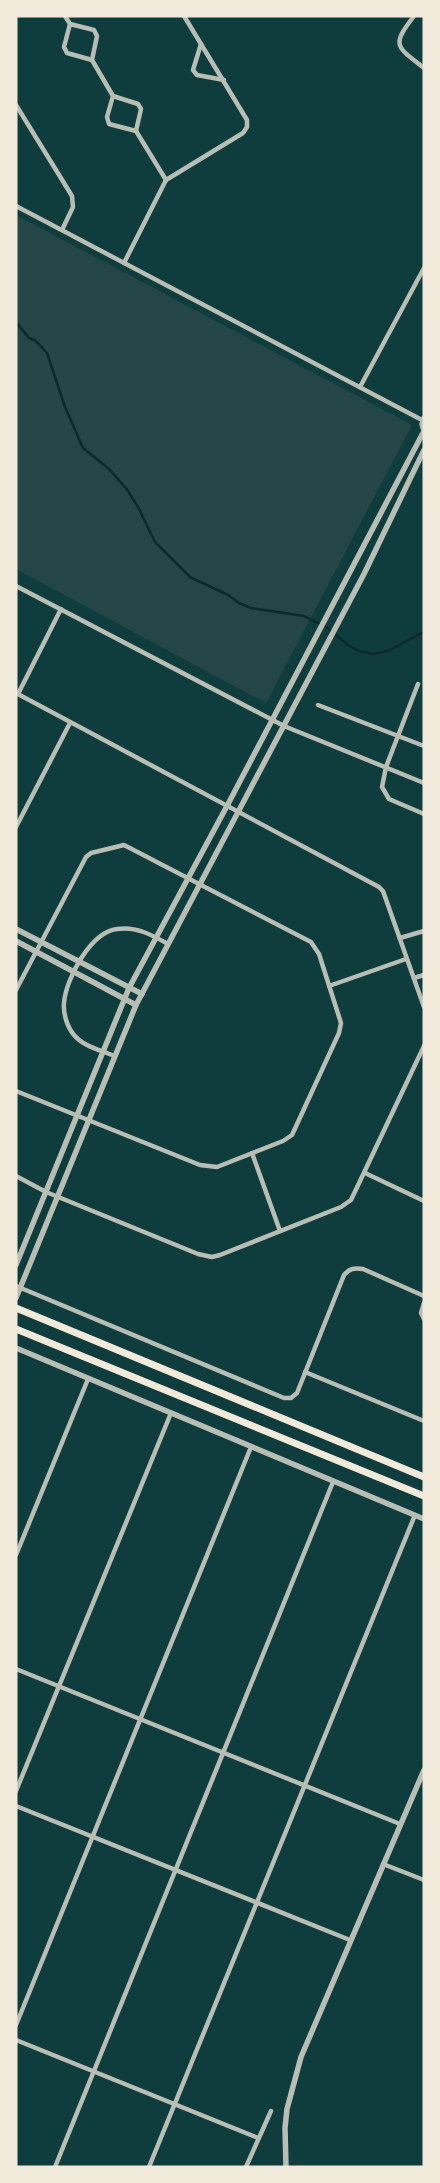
<svg xmlns="http://www.w3.org/2000/svg" width="440" height="2183" font-family="'Space Grotesk',sans-serif">
<style>
.green{fill:#244646}
.lines{fill:none;stroke-linecap:round;stroke-linejoin:round}
.stream{stroke:#0a2a2b;stroke-width:2.5}
.minor{stroke:#b8beb3;stroke-width:4.5}
.tertiary{stroke:#b8beb3;stroke-width:5.5}
.secondary{stroke:#f1e9da;stroke-width:7}
</style>
<rect width="100%" height="100%" fill="#0f3d3e"/>
<!-- green -->
<polygon class="green" points="16,215 412,425 266,703 16,569"/>
<g class="lines">
<!-- stream -->
<polyline class="stream" points="16,322 29,338 36,341 47,353 65,407 83,448 108,468 126,488 138,507 155,542 190,577 228,595 239,603 251,608 304,616 328,628 348,645 359,651 374,654 388,651 424,632"/>
<!-- minor -->
<g class="minor">
<polyline points="65,16 70,24 94,30 97,36 92,60 113,96 138,104 141,109 136,131"/>
<path d="M 414,16 C 391,46 396,46 424,68"/>
<polyline points="70,24 64,47 67,53 92,60"/>
<polyline points="201,44 193,70 197,75 224,80"/>
<polyline points="113,96 107,117 109,124 136,131 166,180"/>
<polyline points="16,105 72,196 73,207 62,230"/>
<polyline points="16,206 422,420"/>
<polyline points="124,263 166,180 243,133 247,127 247,120 184,16"/>
<polyline points="360,387 424,268"/>
<polyline points="16,586 284,726 424,783"/>
<polyline points="418,684 386,767 382,787 389,799 424,814"/>
<polyline points="16,693 379,887 383,891 424,1007"/>
<polyline points="18,694 61,609"/>
<polyline points="318,705 424,746"/>
<polyline points="16,827 70,723"/>
<polyline points="400,938 424,931"/>
<polyline points="414,978 424,975"/>
<polyline points="329,986 406,959"/>
<polyline points="16,990 86,857 91,853 124,845 311,942 319,954 341,1023 339,1033 292,1135 283,1141 217,1167 200,1165 16,1091"/>
<path d="M 114,1056 C 101,1050 84,1047 74,1035 C 67,1027 63,1013 64,1003 C 66,978 91,932 117,929 C 136,926 152,935 168,944"/>
<polyline points="252,1153 280,1231"/>
<polyline points="365,1173 424,1201"/>
<polyline points="16,1176 46,1192 198,1254 212,1257 220,1255 341,1207 351,1200 424,1046"/>
<path d="M 16,1286 L 284,1398 L 291,1398 L 297,1393 L 344,1275 C 350,1268 354,1268 363,1269 L 424,1296"/>
<polyline points="424,1303 421,1313 424,1319"/>
<polyline points="305,1372 424,1421"/>
<polyline points="16,1555 88,1379"/>
<polyline points="16,1669 400,1824"/>
<polyline points="16,1791 171,1413"/>
<polyline points="16,1806 350,1940"/>
<polyline points="383,1864 424,1880"/>
<polyline points="16,2025 251,1447"/>
<polyline points="16,2040 258,2138"/>
<polyline points="55,2167 333,1482"/>
<polyline points="149,2167 415,1515"/>
<polyline points="246,2167 271,2111"/>
</g>
<!-- tertiary -->
<g class="tertiary">
<polyline points="424,418 422,424 424,431"/>
<polyline points="16,929 142,994"/>
<polyline points="16,941 136,1005"/>
<polyline points="16,1265 129,988 227,806 424,431"/>
<polyline points="16,1298 136,1005 364,574 424,450"/>
<polyline points="16,1348 424,1519"/>
<polyline points="286,2167 285,2128 287,2109 301,2057 424,1770"/>
</g>
<!-- secondary -->
<g class="secondary">
<polyline points="16,1308 424,1477"/>
<polyline points="16,1329 424,1496"/>
</g>
</g>
<!-- border -->
<rect width="440" height="2183" fill="none" stroke="#f1e9da" stroke-width="35"/>
</svg>
